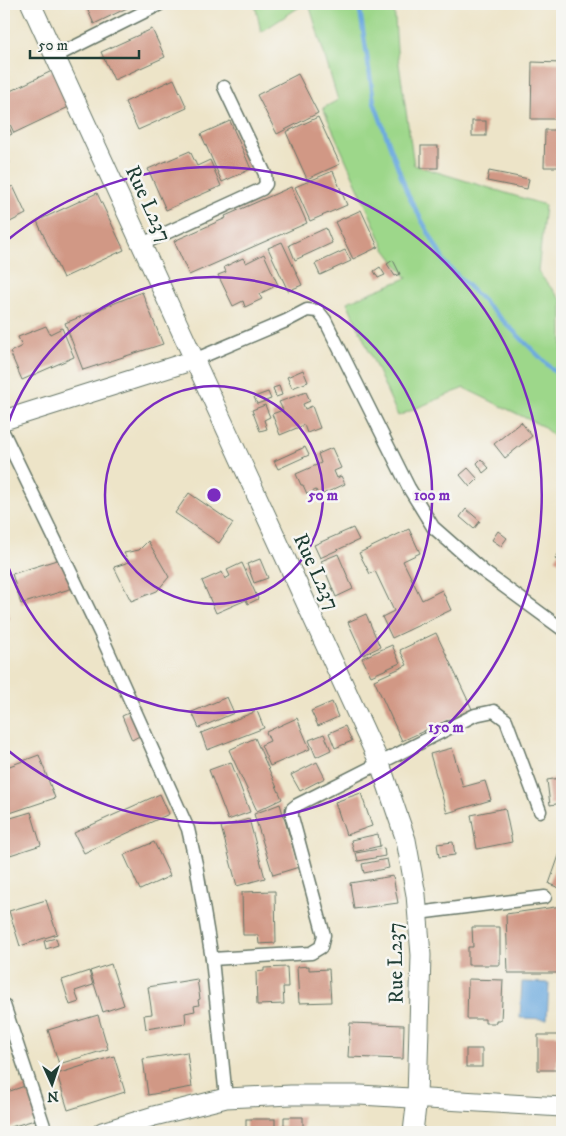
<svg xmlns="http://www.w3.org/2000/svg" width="566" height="1136" font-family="'IM FELL DW Pica',serif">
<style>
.green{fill:#9dd78a;stroke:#5e8a5f}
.water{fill:#6daadf;stroke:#46748a}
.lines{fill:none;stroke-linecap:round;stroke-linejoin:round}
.stream{stroke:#6daadf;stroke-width:4.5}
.building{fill:#d19885}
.street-casing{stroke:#677768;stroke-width:15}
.secondary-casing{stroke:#677768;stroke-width:21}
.street{stroke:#fff;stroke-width:12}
.secondary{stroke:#fff;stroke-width:19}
.ring{fill:none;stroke:#7b2cbf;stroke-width:2.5}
.labels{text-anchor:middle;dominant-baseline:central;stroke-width:5;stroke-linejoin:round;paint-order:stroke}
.street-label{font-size:21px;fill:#1f3d34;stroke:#f6f6f2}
.centre{fill:#7b2cbf;stroke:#f6f6f2;stroke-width:2.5}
.ring-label{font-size:15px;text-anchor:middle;font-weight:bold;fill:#7b2cbf;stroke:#f6f6f2;stroke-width:5;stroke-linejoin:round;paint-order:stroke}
</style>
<rect width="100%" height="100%" fill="#f6f6f2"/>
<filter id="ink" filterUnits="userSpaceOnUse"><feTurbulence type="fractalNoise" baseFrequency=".02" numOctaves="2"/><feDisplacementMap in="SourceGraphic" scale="10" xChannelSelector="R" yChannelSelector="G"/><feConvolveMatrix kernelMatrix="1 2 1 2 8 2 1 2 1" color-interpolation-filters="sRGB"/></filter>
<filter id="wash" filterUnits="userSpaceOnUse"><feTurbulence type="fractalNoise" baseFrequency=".0096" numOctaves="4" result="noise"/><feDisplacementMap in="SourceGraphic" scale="20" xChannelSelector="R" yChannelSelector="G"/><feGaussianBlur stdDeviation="1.12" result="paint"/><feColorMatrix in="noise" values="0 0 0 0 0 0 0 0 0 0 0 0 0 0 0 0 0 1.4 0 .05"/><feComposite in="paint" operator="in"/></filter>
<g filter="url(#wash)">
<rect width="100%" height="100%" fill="#ede4c8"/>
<!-- green -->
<g class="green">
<polygon points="255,4 304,4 261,32"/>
<polygon points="309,4 394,4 397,50 414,165 545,205 538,272 562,301 562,443 542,426 464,388 398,416 347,302 407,278 385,249 323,108 338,100"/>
</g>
<!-- water -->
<polygon class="water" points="522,982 549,983 547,1019 520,1018"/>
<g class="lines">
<!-- stream -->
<polyline class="stream" points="359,4 374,102 408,195 445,263 562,379"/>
</g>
<g id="blocks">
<!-- building -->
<g class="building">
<polygon points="85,4 124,4 127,8 94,24"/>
<polygon points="152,29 165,57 114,80 101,52"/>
<polygon points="532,62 562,63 561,119 531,119"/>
<polygon points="56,69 73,105 14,133 4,111 4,94"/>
<polygon points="298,74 318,113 277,134 257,95"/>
<polygon points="174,79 187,108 138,130 125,102"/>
<polygon points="4,116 12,134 4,138"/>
<polygon points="318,117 340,164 307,179 286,132"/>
<polygon points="230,121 251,169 222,182 201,134"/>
<rect x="472" y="121" width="14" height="15"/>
<polygon points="545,130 562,130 562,167 544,167"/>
<rect x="421" y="146" width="17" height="22"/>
<polygon points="4,151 10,163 4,166"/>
<polygon points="190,151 197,166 210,160 221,186 166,210 148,169"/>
<polygon points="333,171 347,205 310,221 295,187"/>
<polygon points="489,171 529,179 527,189 487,181"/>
<polygon points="13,186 26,214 4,225 4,190"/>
<polygon points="291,187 307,223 189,275 174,241 226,218 225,216"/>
<polygon points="97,193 124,250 63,278 37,221"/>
<polygon points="361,210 378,247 353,259 335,222"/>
<polygon points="326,228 332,243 295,260 289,245"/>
<polygon points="282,242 302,285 288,291 268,248"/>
<polygon points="345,250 351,261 320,275 315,264"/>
<polygon points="264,254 278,285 259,294 262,299 245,307 243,301 233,306 218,275 226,272 224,267 243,258 246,263"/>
<polygon points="393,260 400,274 395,276 387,264"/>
<polygon points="380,267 385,275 378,278 374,271"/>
<polygon points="142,292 163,344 83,370 65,323"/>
<polygon points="46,326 50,334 62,328 74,357 22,380 10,352 22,346 18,337"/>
<polygon points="303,370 308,382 292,388 287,377"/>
<polygon points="279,386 282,395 276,397 273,388"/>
<polygon points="268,392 271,399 257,404 254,397"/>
<polygon points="306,392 310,401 303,404 305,409 312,406 320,428 307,433 304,425 280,435 272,414 283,410 279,402"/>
<polygon points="265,405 270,417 264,420 267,429 260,431 252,410"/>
<polygon points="521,422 532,436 505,458 494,444"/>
<polygon points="305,447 309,455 278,469 274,461"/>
<polygon points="332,448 341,468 334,471 337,478 341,476 345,484 319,496 316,490 307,494 303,485 301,485 296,474 321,463 318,454"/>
<polygon points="481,459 489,468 483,473 477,463"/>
<polygon points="468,468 478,479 470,487 460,475"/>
<polygon points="189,493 233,523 219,543 175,513"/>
<polygon points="466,509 480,521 474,529 460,517"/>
<polygon points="353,528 359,540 320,558 314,545"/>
<polygon points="409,529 420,553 403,561 422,600 442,590 451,610 392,638 382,617 394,611 375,571 370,574 359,553"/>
<polygon points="498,531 507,538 501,546 492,540"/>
<polygon points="148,541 169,577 157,591 131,601 114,567 129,562 124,553 139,550"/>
<polygon points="560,551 562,553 562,564 555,559"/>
<polygon points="338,554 353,589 336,597 321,561"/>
<polygon points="63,558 73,588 21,604 12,574"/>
<polygon points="260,559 268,578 254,583 247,564"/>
<polygon points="242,563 258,599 248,604 246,600 216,613 202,581 222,572 225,579 230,576 227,570"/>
<polygon points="4,601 10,619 4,621"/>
<polygon points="366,614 380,647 363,655 348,622"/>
<polygon points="436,633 472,709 402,741 374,680 407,665 400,650"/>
<polygon points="392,645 400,663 371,676 362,658"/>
<polygon points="227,697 234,713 199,728 192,712"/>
<polygon points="332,702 338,717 318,726 311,711"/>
<polygon points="133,711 143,734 132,740 122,716"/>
<polygon points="257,711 264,728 207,750 201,733"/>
<polygon points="297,718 310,749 270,766 261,745 270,741 266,732"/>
<polygon points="345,726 352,741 335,748 329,733"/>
<polygon points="324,734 331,750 316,757 309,740"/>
<polygon points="255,738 282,799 257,811 229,750"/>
<polygon points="452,748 463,787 485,781 491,800 447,813 430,754"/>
<polygon points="39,755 55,798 4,815 4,768"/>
<polygon points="231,762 250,812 228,820 209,770"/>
<polygon points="317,762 325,778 300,791 291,775"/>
<polygon points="560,778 562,803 550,805 547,780"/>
<polygon points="361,793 372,826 346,835 335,802"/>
<polygon points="160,794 169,814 84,853 74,833"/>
<polygon points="280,804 299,867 273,875 254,814"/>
<polygon points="505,808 512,842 477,849 471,815"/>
<polygon points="31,812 41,845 4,857 4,820"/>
<polygon points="249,819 265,878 237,886 221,827"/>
<polygon points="378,834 380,846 354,852 351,840"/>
<polygon points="154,842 170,876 140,890 124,855"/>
<polygon points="453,842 455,855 439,857 437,844"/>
<polygon points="562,847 562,889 549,884"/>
<polygon points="384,848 385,856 358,861 356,853"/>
<polygon points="387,859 389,868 364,873 362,864"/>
<polygon points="393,876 398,903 354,909 350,883"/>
<polygon points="275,891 276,943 259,944 258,935 243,935 242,892"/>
<polygon points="46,900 57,934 20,946 9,911"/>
<polygon points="562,906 562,973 508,973 506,914"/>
<polygon points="472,927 500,927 500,965 468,965 468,947 473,947"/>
<polygon points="56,938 58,945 46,949 44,941"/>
<polygon points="111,964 124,1005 103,1012 90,971"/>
<polygon points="309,966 309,970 329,969 331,1002 299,1003 297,967"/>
<polygon points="287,967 288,987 283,987 284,1004 257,1005 256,972 264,971 264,968"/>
<polygon points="89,971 93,985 75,991 79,1002 70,1005 62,980"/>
<polygon points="197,979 200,999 198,1000 199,1005 194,1006 195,1011 185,1013 186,1023 146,1029 144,1015 152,1014 148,987"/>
<polygon points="468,979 503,980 501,1020 496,1020 496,1023 485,1023 485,1019 467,1019"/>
<polygon points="98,1015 108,1049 59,1064 48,1030"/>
<polygon points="350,1023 404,1025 403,1059 348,1057"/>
<polygon points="538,1035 562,1035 562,1058 557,1058 557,1070 538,1070"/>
<rect x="466" y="1049" width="16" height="18"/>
<polygon points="187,1052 192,1087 148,1095 143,1059"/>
<polygon points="114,1056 125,1092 68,1110 57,1074"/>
<polygon points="28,1085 38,1119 4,1129 4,1093"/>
<polygon points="284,1117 303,1117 303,1130 298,1131 298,1132 277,1132 277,1126 284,1126"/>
<rect x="246" y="1119" width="29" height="13"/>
</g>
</g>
</g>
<g filter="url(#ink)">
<use href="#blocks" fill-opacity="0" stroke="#677768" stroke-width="1"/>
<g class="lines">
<defs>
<g id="street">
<polyline points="56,56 160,4"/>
<polyline points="142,244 262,189 266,184 265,174 224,87"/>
<polyline points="194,360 286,321 307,310 318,311 325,320 409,488 433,527 483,571 562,629"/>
<polyline points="4,434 101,635 188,829 196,864 212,959 226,1098"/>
<polyline points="418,913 545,897"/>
<polyline points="212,959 311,953 321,947 324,935 292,817 292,809 297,805 475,715 494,711 506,720 540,811"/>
<polyline points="4,1005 46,1132"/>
</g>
<g id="secondary">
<polyline points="31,4 380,764 406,840 416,895 421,955 417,1098 413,1132"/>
<polyline points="4,420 194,360"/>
<polyline points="102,1132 154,1116 226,1098 291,1095 360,1095 562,1107"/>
</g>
</defs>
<!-- street casing -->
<use href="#street" class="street-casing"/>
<!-- secondary casing -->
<use href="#secondary" class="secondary-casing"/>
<!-- street -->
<use href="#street" class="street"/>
<!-- secondary -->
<use href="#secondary" class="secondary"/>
</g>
</g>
<!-- distance rings -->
<g class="ring">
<circle cx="214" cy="495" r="109"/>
<path d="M4 437A218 218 0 1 1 4 553"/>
<path d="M5 242A328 328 0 1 1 5 748"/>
</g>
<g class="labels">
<!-- street labels -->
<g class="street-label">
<text transform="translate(148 204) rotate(65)">Rue L237</text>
<text transform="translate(316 572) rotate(65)">Rue L237</text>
<text transform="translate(396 963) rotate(-91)">Rue L237</text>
</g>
</g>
<circle cx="214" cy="495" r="8" class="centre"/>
<g class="ring-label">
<text x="323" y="500">50 m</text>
<text x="432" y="500">100 m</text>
<text x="446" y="732">150 m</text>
</g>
<!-- margin -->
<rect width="566" height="1136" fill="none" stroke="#f6f6f2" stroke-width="20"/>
<!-- north arrow -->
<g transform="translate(52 1084) rotate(177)" stroke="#f6f6f2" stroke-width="4" paint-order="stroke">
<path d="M0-4L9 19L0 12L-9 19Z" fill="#1f3d34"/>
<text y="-8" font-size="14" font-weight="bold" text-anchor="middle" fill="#1f3d34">N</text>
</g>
<!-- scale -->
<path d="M30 50v8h109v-8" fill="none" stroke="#1f3d34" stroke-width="2.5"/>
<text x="38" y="50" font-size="15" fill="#1f3d34" stroke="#f6f6f2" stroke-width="4" paint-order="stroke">50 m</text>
</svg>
